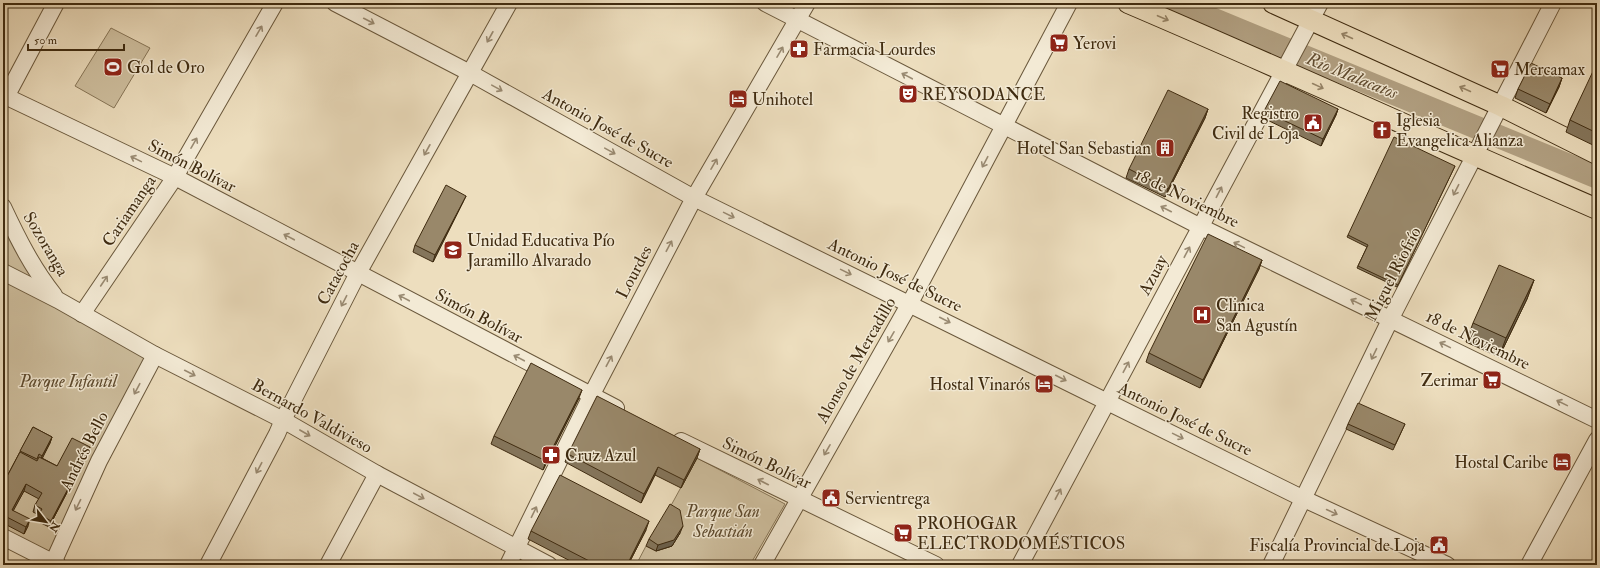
<svg xmlns="http://www.w3.org/2000/svg" width="1600" height="568" font-family="'IM FELL Double Pica',serif">
<style>
.green{fill:#cfc0a0;stroke:#877658}
.lines{fill:none;stroke-linecap:round;stroke-linejoin:round}
.river{stroke:#b2a183;stroke-width:23}
.minor-casing{stroke:#6a583c;stroke-width:18}
.major-casing{stroke:#3f2b10;stroke-width:22}
.minor{stroke:#f3ead5;stroke-width:16}
.major{stroke:#eddebe;stroke-width:20}
.wall{fill:#84755b;stroke:#3f2b10}
.shaded-wall{fill:#6b5f4a;stroke:#3f2b10}
.building{fill:#99886a;stroke:#3f2b10}
.oneway{stroke:#968467}
.oneway2{stroke:#998a72}
.labels{text-anchor:middle;dominant-baseline:central;stroke-width:3;stroke-linejoin:round;paint-order:stroke}
.poi-label{font-size:17px;fill:#3f2b10;stroke:#f3ead5;text-anchor:start}
.street-label{font-size:17px;fill:#3f2b10;stroke:#f3ead5}
.park-label{font-size:17px;font-style:italic;fill:#5c492d;stroke:#f3ead5}
.water-label{font-size:18px;font-style:italic;fill:#624e32;stroke:#f3ead5}
</style>
<rect width="100%" height="100%" fill="#eddebe"/>
<filter id="stains"><feTurbulence type="fractalNoise" baseFrequency=".005" numOctaves="4"/><feColorMatrix values="0 0 0 0 .2 0 0 0 0 .09 0 0 0 0 .02 0 0 0 .5 -.17"/></filter>
<radialGradient id="worn" r=".72"><stop offset=".6" stop-color="#630" stop-opacity="0"/><stop offset="1" stop-color="#630" stop-opacity=".3"/></radialGradient>
<!-- green -->
<g class="green">
<polygon points="111,28 150,48 114,108 75,86"/>
<polygon points="3,207 58,300 155,355 54,557 38,551 3,529"/>
<polygon points="697,458 785,504 750,565 636,565 646,546 656,551 672,546 680,533 668,511"/>
</g>
<g class="lines">
<!-- river -->
<polyline class="river" points="1174,3 1597,177"/>
<defs>
<g id="minor">
<polyline points="335,3 470,73 694,198 1304,499 1447,565"/>
<polyline points="765,3 1201,227 1597,420"/>
<polyline points="3,95 175,177 616,408"/>
<polyline points="6,97 56,3"/>
<path d="M 3,207 C 18,239 32,267 54,295"/>
<polyline points="3,272 58,300 155,355 283,420 377,474 549,565"/>
<polyline points="82,314 175,177 275,3"/>
<polyline points="681,441 936,565"/>
<polyline points="3,537 58,565"/>
<polyline points="52,565 99,461 155,355"/>
<polyline points="208,565 277,434 283,420 358,273 509,3"/>
<polyline points="328,565 377,474"/>
<polyline points="508,565 592,394 694,198 807,3"/>
<polyline points="762,565 910,303 1069,3"/>
<polyline points="1020,565 1320,3"/>
<polyline points="1271,565 1391,318 1553,3"/>
<polyline points="1529,565 1597,440"/>
</g>
<g id="major">
<path d="M 1128,3 C 1285,70 1440,141 1597,209"/>
<polyline points="1273,3 1501,106 1597,154"/>
</g>
</defs>
<!-- minor casing -->
<use href="#minor" class="minor-casing"/>
<!-- major casing -->
<use href="#major" class="major-casing"/>
<!-- minor -->
<use href="#minor" class="minor"/>
<!-- major -->
<use href="#major" class="major"/>
</g>
<!-- wall -->
<g class="wall">
<polygon points="1597,67 1597,147 1566,132 1570,120"/>
<polygon points="1562,78 1559,87 1546,113 1515,98 1518,89"/>
<polygon points="1208,109 1205,118 1165,197 1126,178 1129,169"/>
<polygon points="1338,109 1336,115 1321,146 1261,117 1264,111"/>
<polygon points="1455,166 1397,287 1357,268 1367,247 1347,237 1348,235"/>
<polygon points="463,202 433,262 413,252 415,245"/>
<polygon points="1262,260 1259,269 1200,388 1146,362 1149,353"/>
<polygon points="1534,280 1527,299 1499,357 1466,342 1473,323"/>
<polygon points="579,398 543,470 491,444 494,436"/>
<polygon points="1348,424 1405,424 1393,450 1346,429"/>
<polygon points="33,427 52,437 50,443 42,458 57,466 87,454 49,527 37,521 39,515 33,512 35,505 39,499 24,491 13,510 28,526 24,534 3,523 3,484"/>
<polygon points="700,449 697,458 681,488 655,475 641,503 565,462 568,454"/>
<polygon points="646,530 628,565 578,565 528,539 531,531"/>
<polygon points="680,533 672,546 656,551 646,546 649,539"/>
</g>
<!-- shaded-wall -->
<g class="shaded-wall">
<polygon points="1562,78 1559,87 1546,113 1550,104"/>
<polygon points="1208,109 1205,118 1165,197 1168,189"/>
<polygon points="1338,109 1336,115 1321,146 1323,139"/>
<polygon points="466,196 433,262 435,255"/>
<polygon points="1262,260 1259,269 1200,388 1203,380"/>
<polygon points="1534,280 1527,299 1499,357 1506,338"/>
<polygon points="582,390 579,398 543,470 546,461"/>
<polygon points="52,437 50,443 40,463 42,456"/>
<polygon points="90,447 87,454 49,527 51,521"/>
<polygon points="700,449 697,458 681,488 684,480"/>
<polygon points="658,467 655,475 641,503 644,494"/>
<polygon points="26,484 24,491 10,517 12,510"/>
<polygon points="30,519 28,526 24,534 26,527"/>
<polygon points="649,521 646,530 628,565 627,565"/>
<polygon points="683,526 680,533 672,546 656,551 658,545"/>
</g>
<!-- building -->
<g class="building">
<polygon points="1531,63 1562,78 1550,104 1518,89"/>
<polygon points="1595,67 1597,67 1597,133 1570,120"/>
<polygon points="1280,81 1338,109 1323,139 1264,111"/>
<polygon points="1168,90 1208,109 1168,189 1129,169"/>
<polygon points="1394,137 1455,166 1398,285 1358,266 1368,245 1348,235"/>
<polygon points="446,185 466,196 435,255 415,245"/>
<polygon points="1208,234 1262,260 1203,380 1149,353"/>
<polygon points="1499,265 1534,280 1506,338 1473,323"/>
<polygon points="531,363 582,390 546,461 494,436"/>
<polygon points="597,396 700,449 684,480 658,467 644,494 568,454"/>
<polygon points="1358,403 1405,424 1395,445 1348,424"/>
<polygon points="33,427 52,437 42,456 39,454 37,459 20,451"/>
<polygon points="72,438 90,447 51,521 39,514 42,509 35,505 42,493 26,484 12,510 30,519 26,527 3,515 3,484 20,452 37,461 39,457 57,466"/>
<polygon points="560,475 649,521 627,565 597,565 531,531"/>
<polygon points="670,504 680,510 683,526 674,540 658,545 649,539"/>
</g>
<!-- one-way arrows -->
<defs><path id="oneway-shaft" d="M-6 0H5M1.5-3L5.5 0L1.5 3" fill="none" stroke-width="1.6" stroke-linecap="round" stroke-linejoin="round"/></defs>
<g class="oneway">
<use href="#oneway-shaft" transform="translate(1163 18) rotate(23)"/>
<use href="#oneway-shaft" transform="translate(1347 36) rotate(-156)"/>
<use href="#oneway-shaft" transform="translate(1318 86) rotate(25)"/>
<use href="#oneway-shaft" transform="translate(1465 89) rotate(-156)"/>
</g>
<g class="oneway2">
<use href="#oneway-shaft" transform="translate(369 21) rotate(27)"/>
<use href="#oneway-shaft" transform="translate(259 31) rotate(-60)"/>
<use href="#oneway-shaft" transform="translate(490 37) rotate(119)"/>
<use href="#oneway-shaft" transform="translate(780 52) rotate(-60)"/>
<use href="#oneway-shaft" transform="translate(907 76) rotate(-152)"/>
<use href="#oneway-shaft" transform="translate(497 88) rotate(29)"/>
<use href="#oneway-shaft" transform="translate(194 143) rotate(-60)"/>
<use href="#oneway-shaft" transform="translate(427 150) rotate(119)"/>
<use href="#oneway-shaft" transform="translate(610 151) rotate(29)"/>
<use href="#oneway-shaft" transform="translate(136 159) rotate(-154)"/>
<use href="#oneway-shaft" transform="translate(985 162) rotate(118)"/>
<use href="#oneway-shaft" transform="translate(714 164) rotate(-60)"/>
<use href="#oneway-shaft" transform="translate(1456 190) rotate(117)"/>
<use href="#oneway-shaft" transform="translate(1219 192) rotate(-63)"/>
<use href="#oneway-shaft" transform="translate(1166 209) rotate(-153)"/>
<use href="#oneway-shaft" transform="translate(729 215) rotate(26)"/>
<use href="#oneway-shaft" transform="translate(289 237) rotate(-152)"/>
<use href="#oneway-shaft" transform="translate(1239 245) rotate(-154)"/>
<use href="#oneway-shaft" transform="translate(669 246) rotate(-62)"/>
<use href="#oneway-shaft" transform="translate(1187 252) rotate(-62)"/>
<use href="#oneway-shaft" transform="translate(846 272) rotate(26)"/>
<use href="#oneway-shaft" transform="translate(104 281) rotate(-56)"/>
<use href="#oneway-shaft" transform="translate(404 298) rotate(-152)"/>
<use href="#oneway-shaft" transform="translate(344 301) rotate(117)"/>
<use href="#oneway-shaft" transform="translate(1356 302) rotate(-154)"/>
<use href="#oneway-shaft" transform="translate(945 320) rotate(27)"/>
<use href="#oneway-shaft" transform="translate(891 337) rotate(120)"/>
<use href="#oneway-shaft" transform="translate(1445 345) rotate(-154)"/>
<use href="#oneway-shaft" transform="translate(1374 354) rotate(116)"/>
<use href="#oneway-shaft" transform="translate(519 358) rotate(-152)"/>
<use href="#oneway-shaft" transform="translate(609 361) rotate(-62)"/>
<use href="#oneway-shaft" transform="translate(1126 367) rotate(-62)"/>
<use href="#oneway-shaft" transform="translate(190 373) rotate(27)"/>
<use href="#oneway-shaft" transform="translate(1061 378) rotate(27)"/>
<use href="#oneway-shaft" transform="translate(137 389) rotate(118)"/>
<use href="#oneway-shaft" transform="translate(1562 403) rotate(-154)"/>
<use href="#oneway-shaft" transform="translate(305 433) rotate(30)"/>
<use href="#oneway-shaft" transform="translate(1178 436) rotate(26)"/>
<use href="#oneway-shaft" transform="translate(827 450) rotate(120)"/>
<use href="#oneway-shaft" transform="translate(259 468) rotate(118)"/>
<use href="#oneway-shaft" transform="translate(763 482) rotate(-153)"/>
<use href="#oneway-shaft" transform="translate(1058 494) rotate(-62)"/>
<use href="#oneway-shaft" transform="translate(419 496) rotate(28)"/>
<use href="#oneway-shaft" transform="translate(78 505) rotate(116)"/>
<use href="#oneway-shaft" transform="translate(534 512) rotate(-64)"/>
<use href="#oneway-shaft" transform="translate(1332 512) rotate(25)"/>
</g>
<!-- icons -->
<defs>
<symbol id="supermarket-square" viewBox="-11 -11 22 22"><rect x="-9" y="-9" width="18" height="18" rx="4" fill="#8f2418" stroke="#f3ead5"/><path d="M-6-5.5h2.5l.6 2H6L4.5 2H-2.5L-4.4-4H-6ZM-1.5 3.2a1.3 1.3 0 1 0 .1 0ZM3 3.2a1.3 1.3 0 1 0 .1 0Z" fill="#fff"/></symbol>
<symbol id="pharmacy-square" viewBox="-11 -11 22 22"><rect x="-9" y="-9" width="18" height="18" rx="4" fill="#8f2418" stroke="#f3ead5"/><path d="M-2-6h4v4h4v4h-4v4h-4v-4h-4v-4h4Z" fill="#fff"/></symbol>
<symbol id="stadium-square" viewBox="-11 -11 22 22"><rect x="-9" y="-9" width="18" height="18" rx="4" fill="#8f2418" stroke="#f3ead5"/><path d="M0-5a6.5 5 0 1 0 0 10a6.5 5 0 1 0 0-10ZM-3.5-1.8h7v3.6h-7Z" fill="#fff"/></symbol>
<symbol id="theatre-square" viewBox="-11 -11 22 22"><rect x="-9" y="-9" width="18" height="18" rx="4" fill="#8f2418" stroke="#f3ead5"/><path d="M-5-5.5Q0-4 5-5.5V0Q5 5 0 6Q-5 5-5 0ZM-3.3-2.5H-1v1.5H-3.3ZM1-2.5H3.3v1.5H1ZM-2.8 1Q0 5.5 2.8 1Z" fill="#fff"/></symbol>
<symbol id="hotel-square" viewBox="-11 -11 22 22"><rect x="-9" y="-9" width="18" height="18" rx="4" fill="#8f2418" stroke="#f3ead5"/><path d="M-6-4.5h1.5V1H6V5H4.5V3h-9V5H-6ZM-4 0a1.8 1.8 0 1 1 3.6 0ZM.5 0V-2.5h3Q6-2.5 6 0Z" fill="#fff"/></symbol>
<symbol id="civic-square" viewBox="-11 -11 22 22"><rect x="-9" y="-9" width="18" height="18" rx="4" fill="#8f2418" stroke="#f3ead5"/><path d="M-.6-6.5H3V-4.5H.6V-3L4-1V1h2V6H-6V1h2V-1L-.6-3ZM-1.2 2.5V6h2.4V2.5Z" fill="#fff"/></symbol>
<symbol id="church-square" viewBox="-11 -11 22 22"><rect x="-9" y="-9" width="18" height="18" rx="4" fill="#8f2418" stroke="#f3ead5"/><path d="M-1.2-6h2.4v3.5h3.3v2.4h-3.3V6h-2.4V-.1h-3.3v-2.4h3.3Z" fill="#fff"/></symbol>
<symbol id="building-square" viewBox="-11 -11 22 22"><rect x="-9" y="-9" width="18" height="18" rx="4" fill="#8f2418" stroke="#f3ead5"/><path d="M-4-6H4V6H1V3H-1V6H-4ZM-2.5-4.3h1.7v1.8h-1.7ZM.8-4.3h1.7v1.8H.8ZM-2.5-1h1.7V.8h-1.7ZM.8-1h1.7V.8H.8Z" fill="#fff"/></symbol>
<symbol id="school-square" viewBox="-11 -11 22 22"><rect x="-9" y="-9" width="18" height="18" rx="4" fill="#8f2418" stroke="#f3ead5"/><path d="M0-5L7-2L0 1L-7-2ZM-4 1L0 2.5L4 1V4Q0 6-4 4Z" fill="#fff"/></symbol>
<symbol id="hospital-square" viewBox="-11 -11 22 22"><rect x="-9" y="-9" width="18" height="18" rx="4" fill="#8f2418" stroke="#f3ead5"/><path d="M-5-5h3v3.5h4V-5h3V5h-3V1.5h-4V5h-3Z" fill="#fff"/></symbol>
</defs>
<g fill-rule="evenodd">
<use href="#supermarket-square" x="1048" y="32" width="22" height="22"/>
<use href="#pharmacy-square" x="788" y="38" width="22" height="22"/>
<use href="#stadium-square" x="102" y="56" width="22" height="22"/>
<use href="#supermarket-square" x="1489" y="58" width="22" height="22"/>
<use href="#theatre-square" x="897" y="83" width="22" height="22"/>
<use href="#hotel-square" x="727" y="88" width="22" height="22"/>
<use href="#civic-square" x="1302" y="112" width="22" height="22"/>
<use href="#church-square" x="1371" y="119" width="22" height="22"/>
<use href="#building-square" x="1154" y="137" width="22" height="22"/>
<use href="#school-square" x="442" y="239" width="22" height="22"/>
<use href="#hospital-square" x="1191" y="304" width="22" height="22"/>
<use href="#supermarket-square" x="1481" y="369" width="22" height="22"/>
<use href="#hotel-square" x="1033" y="373" width="22" height="22"/>
<use href="#pharmacy-square" x="540" y="444" width="22" height="22"/>
<use href="#hotel-square" x="1551" y="451" width="22" height="22"/>
<use href="#civic-square" x="820" y="487" width="22" height="22"/>
<use href="#supermarket-square" x="892" y="522" width="22" height="22"/>
<use href="#civic-square" x="1428" y="534" width="22" height="22"/>
</g>
<g class="labels">
<!-- poi labels -->
<g class="poi-label">
<text x="1073" y="43">Yerovi</text>
<text x="813" y="49">Farmacia Lourdes</text>
<text x="127" y="67">Gol de Oro</text>
<text x="1514" y="69">Mercamax</text>
<text x="922" y="94">REYSODANCE</text>
<text x="752" y="99">Unihotel</text>
<text x="1299" y="113" text-anchor="end">Registro<tspan x="1299" dy="20">Civil de Loja</tspan></text>
<text x="1396" y="120">Iglesia<tspan x="1396" dy="20">Evangelica Alianza</tspan></text>
<text x="1151" y="148" text-anchor="end">Hotel San Sebastian</text>
<text x="467" y="240">Unidad Educativa Pío<tspan x="467" dy="20">Jaramillo Alvarado</tspan></text>
<text x="1216" y="305">Clinica<tspan x="1216" dy="20">San Agustín</tspan></text>
<text x="1478" y="380" text-anchor="end">Zerimar</text>
<text x="1030" y="384" text-anchor="end">Hostal Vinarós</text>
<text x="565" y="455">Cruz Azul</text>
<text x="1548" y="462" text-anchor="end">Hostal Caribe</text>
<text x="845" y="498">Servientrega</text>
<text x="917" y="523">PROHOGAR<tspan x="917" dy="20">ELECTRODOMÉSTICOS</tspan></text>
<text x="1425" y="545" text-anchor="end">Fiscalía Provincial de Loja</text>
</g>
<!-- street labels -->
<g class="street-label">
<text transform="translate(608 128) rotate(29)">Antonio José de Sucre</text>
<text transform="translate(192 166) rotate(27)">Simón Bolívar</text>
<text transform="translate(1187 198) rotate(26)">18 de Noviembre</text>
<text transform="translate(129 211) rotate(-56)">Cariamanga</text>
<text transform="translate(46 244) rotate(59)">Sozoranga</text>
<text transform="translate(634 272) rotate(-62)">Lourdes</text>
<text transform="translate(338 273) rotate(-62)">Catacocha</text>
<text transform="translate(1393 274) rotate(-63)">Miguel Riofrío</text>
<text transform="translate(895 275) rotate(26)">Antonio José de Sucre</text>
<text transform="translate(1153 275) rotate(-62)">Azuay</text>
<text transform="translate(479 316) rotate(28)">Simón Bolívar</text>
<text transform="translate(1478 340) rotate(26)">18 de Noviembre</text>
<text transform="translate(856 360) rotate(-60)">Alonso de Mercadillo</text>
<text transform="translate(312 416) rotate(29)">Bernardo Valdivieso</text>
<text transform="translate(1185 419) rotate(26)">Antonio José de Sucre</text>
<text transform="translate(84 451) rotate(-63)">Andrés Bello</text>
<text transform="translate(767 463) rotate(26)">Simón Bolívar</text>
</g>
<!-- park labels -->
<g class="park-label">
<text x="68" y="381">Parque Infantil</text>
<text x="723" y="511">Parque San<tspan x="723" dy="20">Sebastián</tspan></text>
</g>
<!-- water labels -->
<g class="water-label">
<text transform="translate(1352 76) rotate(22)">Rio Malacatos</text>
</g>
</g>
<!-- margin -->
<rect width="1600" height="568" fill="none" stroke="#eddebe" stroke-width="16"/>
<rect x="4" y="4" width="1592" height="560" fill="none" stroke="#3f2b10" stroke-width="2"/>
<rect x="8" y="8" width="1584" height="552" fill="none" stroke="#3f2b10"/>
<!-- north arrow -->
<g transform="translate(46 522) rotate(121)" stroke="#f3ead5" stroke-width="3" paint-order="stroke">
<path d="M0-3L7 15L0 10L-7 15Z" fill="#3f2b10"/>
<text y="-6" font-size="11" font-weight="bold" text-anchor="middle" fill="#3f2b10">N</text>
</g>
<!-- scale -->
<path d="M28 44v6h96v-6" fill="none" stroke="#3f2b10" stroke-width="2"/>
<text x="34" y="44" font-size="12" fill="#3f2b10" stroke="#f3ead5" stroke-width="3" paint-order="stroke">50 m</text>
<rect width="100%" height="100%" filter="url(#stains)"/>
<rect width="100%" height="100%" fill="url(#worn)"/>
</svg>
